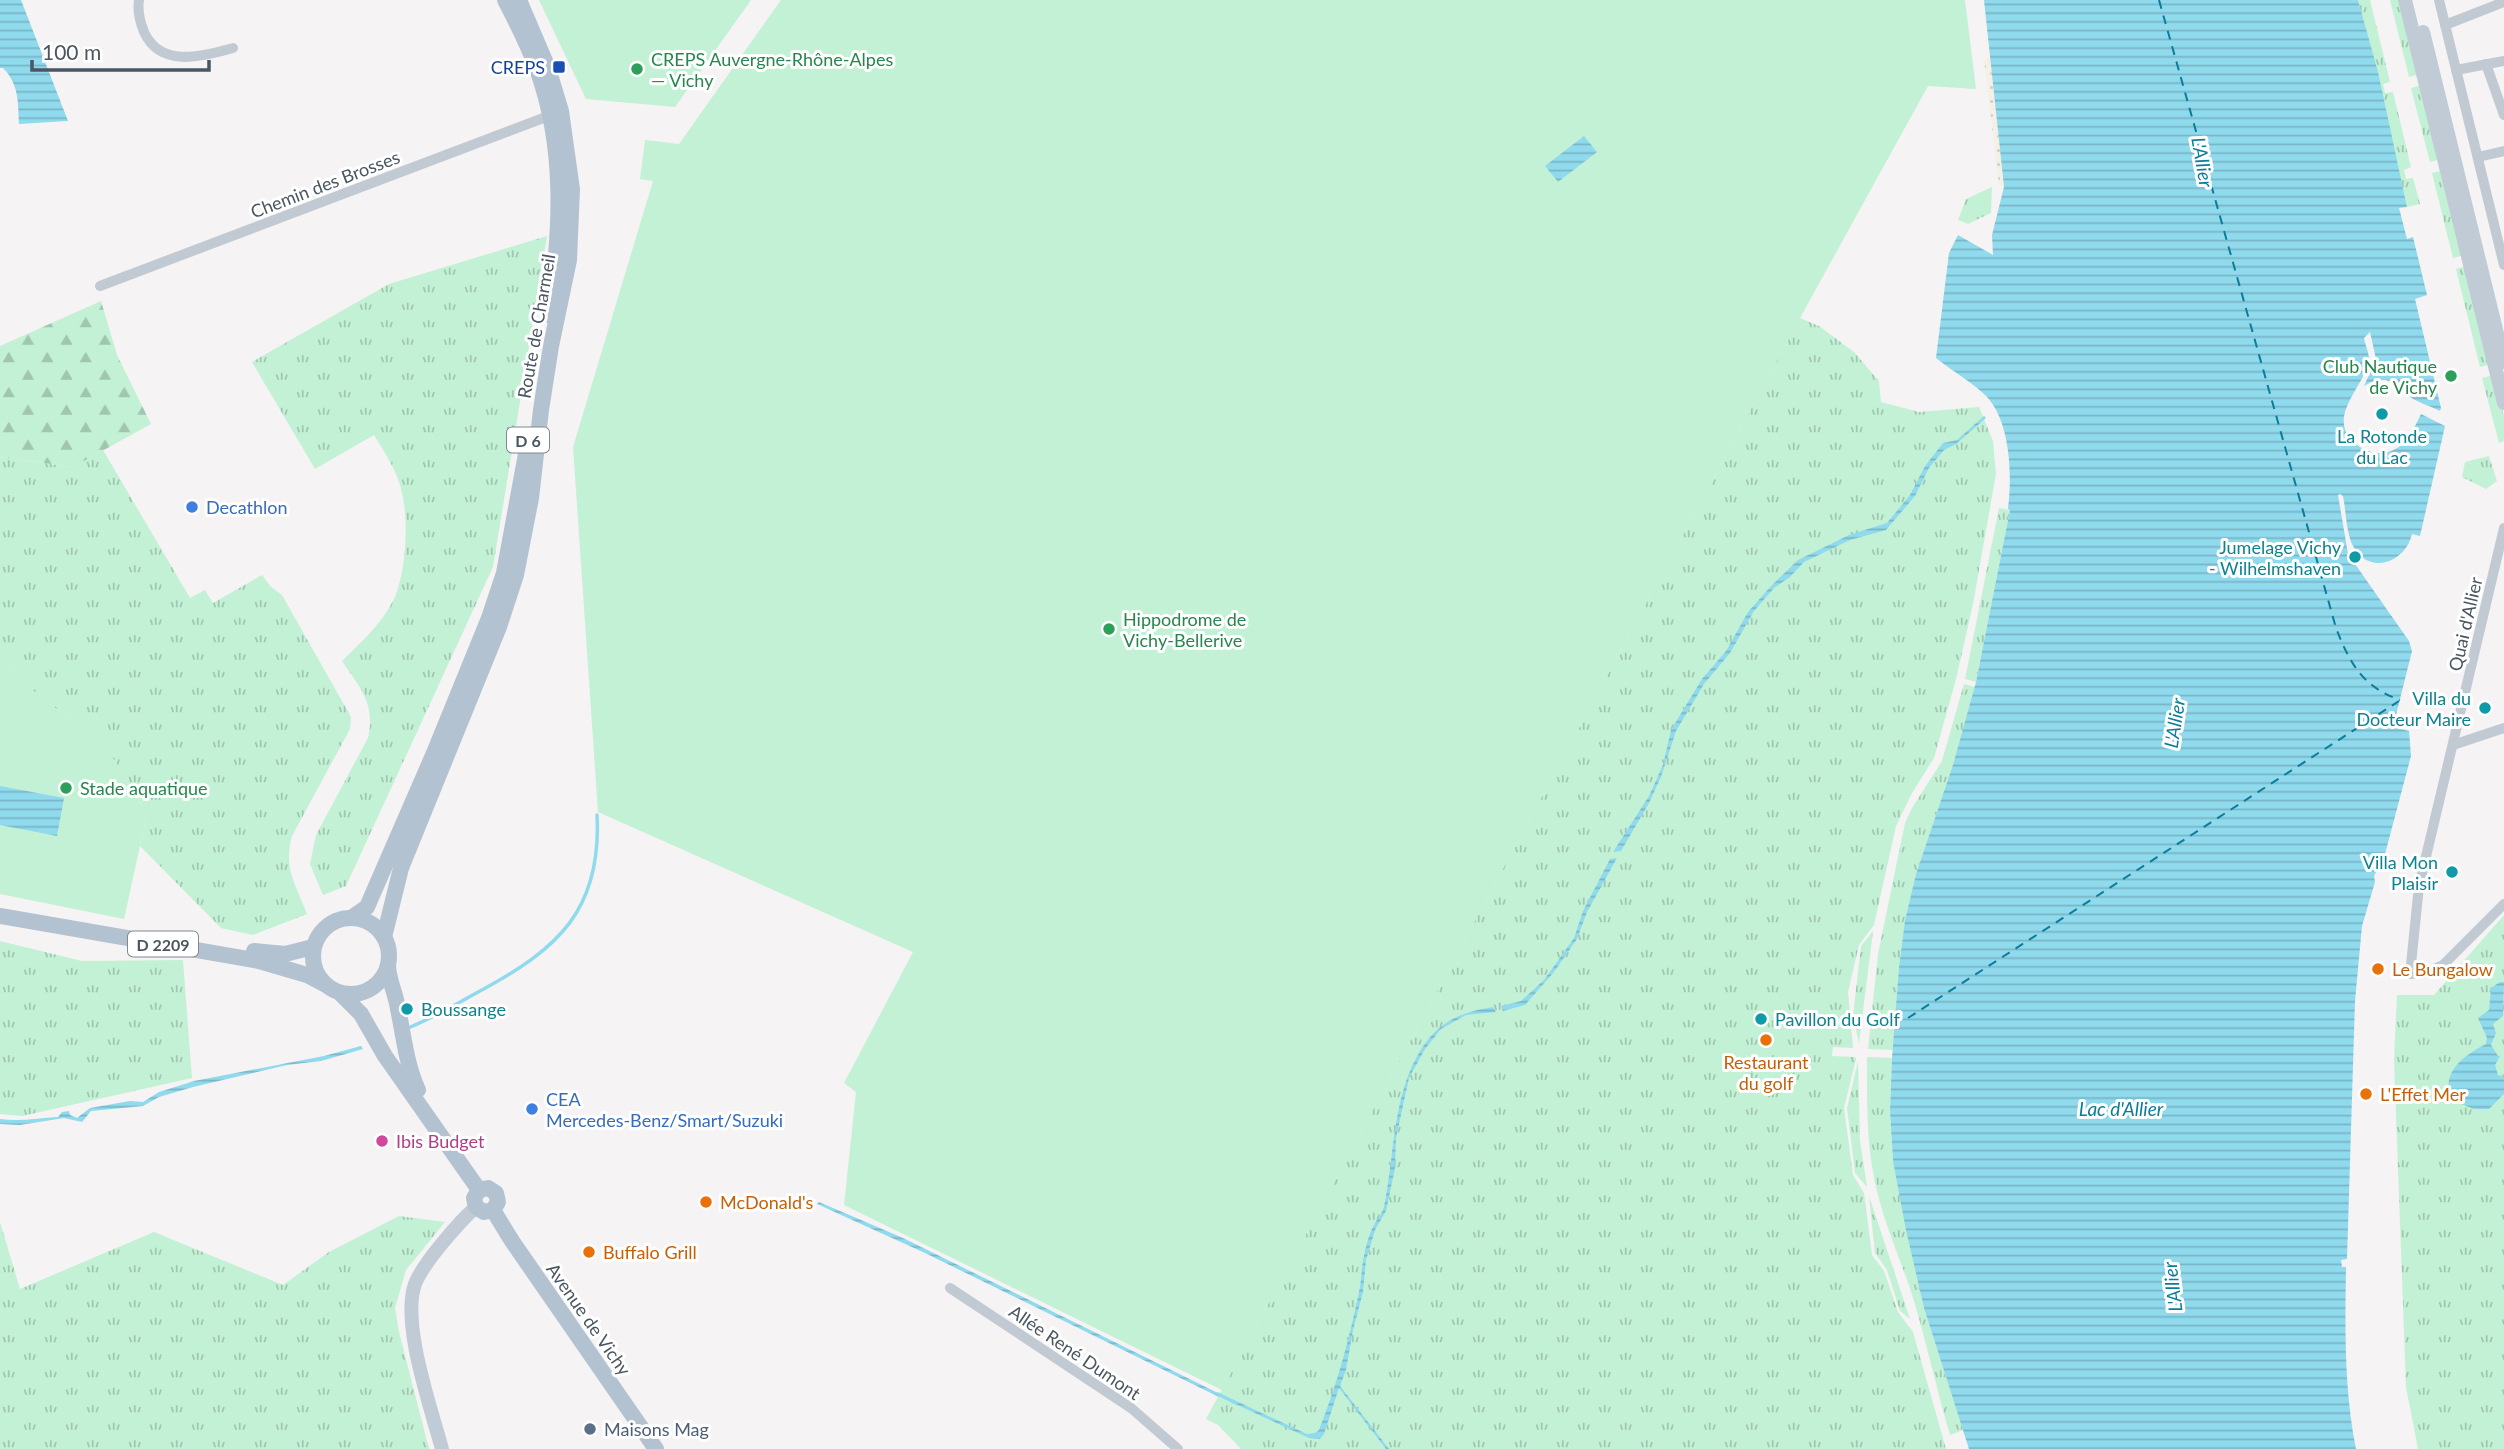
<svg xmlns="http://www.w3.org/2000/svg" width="2504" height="1449" font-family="Lato,sans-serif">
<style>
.grass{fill:url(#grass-tufts)}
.forest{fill:url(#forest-firs)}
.sand{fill:url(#sand-dots)}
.garden{fill:#c3f1d5}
.water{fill:url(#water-rules)}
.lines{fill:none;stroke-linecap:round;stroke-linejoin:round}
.stream{stroke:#90daee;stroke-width:3.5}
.ferry{stroke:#0c7c9b;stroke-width:2;stroke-dasharray:9 7;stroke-linecap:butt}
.street{stroke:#c1cad2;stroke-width:10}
.secondary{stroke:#c1cbd6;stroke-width:14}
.primary{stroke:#b3c2d1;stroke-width:16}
.transit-dot{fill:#1a4fb4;stroke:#fff;stroke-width:2.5}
.leisure-dot{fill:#2e9e5b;stroke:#fff;stroke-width:2.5}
.culture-dot{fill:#0f9aa8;stroke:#fff;stroke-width:2.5}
.shop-dot{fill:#3f7fe0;stroke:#fff;stroke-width:2.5}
.food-dot{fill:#e8710a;stroke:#fff;stroke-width:2.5}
.hotel-dot{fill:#d1479c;stroke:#fff;stroke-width:2.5}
.service-dot{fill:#5c6f8a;stroke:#fff;stroke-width:2.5}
.labels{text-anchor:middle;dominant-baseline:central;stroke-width:6;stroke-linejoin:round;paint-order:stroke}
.shield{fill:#fff;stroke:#808990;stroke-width:2}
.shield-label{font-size:16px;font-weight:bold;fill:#4a5661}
.leisure-label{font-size:18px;fill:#27864d;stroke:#fff;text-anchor:start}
.transit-label{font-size:18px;fill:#164399;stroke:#fff;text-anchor:end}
.street-label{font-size:18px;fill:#4a5661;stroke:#fff}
.culture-label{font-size:18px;fill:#0d838f;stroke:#fff;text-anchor:end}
.shop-label{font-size:18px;fill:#366cbe;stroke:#fff;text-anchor:start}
.food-label{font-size:18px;fill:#c56008;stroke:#fff;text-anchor:start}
.hotel-label{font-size:18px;fill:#b23c85;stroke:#fff;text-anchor:start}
.service-label{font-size:18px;fill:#4e5e75;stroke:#fff;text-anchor:start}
.water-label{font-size:19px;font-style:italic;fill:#0c7c9b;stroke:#fff}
</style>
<defs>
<pattern id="grass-tufts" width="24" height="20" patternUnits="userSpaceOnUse" patternTransform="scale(1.75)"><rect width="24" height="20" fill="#c3f1d5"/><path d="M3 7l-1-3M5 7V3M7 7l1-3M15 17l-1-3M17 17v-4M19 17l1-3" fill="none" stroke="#a0c6b0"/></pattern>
<pattern id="forest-firs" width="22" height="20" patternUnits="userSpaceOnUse" patternTransform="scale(1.75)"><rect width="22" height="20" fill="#c3f1d5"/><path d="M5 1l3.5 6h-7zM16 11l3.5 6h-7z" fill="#a0c6b0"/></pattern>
<pattern id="sand-dots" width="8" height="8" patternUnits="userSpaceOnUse" patternTransform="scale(1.75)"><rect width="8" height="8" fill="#f5f0e5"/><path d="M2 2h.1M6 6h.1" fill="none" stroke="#d4d0c7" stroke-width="1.8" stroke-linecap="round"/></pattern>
<pattern id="water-rules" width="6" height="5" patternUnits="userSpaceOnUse" patternTransform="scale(1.75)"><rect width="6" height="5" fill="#90daee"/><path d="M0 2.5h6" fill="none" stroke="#78b4c4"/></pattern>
</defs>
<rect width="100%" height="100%" fill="#f5f3f3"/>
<!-- grass -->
<g class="grass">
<polygon points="2358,0 2370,0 2390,82 2383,84 2385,93 2393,92 2411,167 2404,170 2406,179 2413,178 2420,204 2407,207"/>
<polygon points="2390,0 2402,0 2420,74 2409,77"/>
<polygon points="2422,85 2441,159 2430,162 2411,88"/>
<polygon points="2444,170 2465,255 2453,258 2432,173"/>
<polygon points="1992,187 1991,213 1968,224 1958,220 1966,199"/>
<path d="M 547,236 L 493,567 L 346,886 L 323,895 L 310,864 L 316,835 L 368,738 C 376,704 360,688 342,661 C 361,642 382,624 394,599 C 406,572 409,522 402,493 C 398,472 385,453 374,435 L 315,469 L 252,362 L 389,284 Z"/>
<polygon points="2467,266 2491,364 2480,367 2456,269"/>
<polygon points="1800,318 1819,326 1854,352 1879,381 1881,402 1919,412 1979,407 1993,441 1996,474 1973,604 1956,679 1934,758 1912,793 1896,826 1874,925 1859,945 1848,992 1853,1048 1833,1047 1832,1056 1855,1057 1856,1059 1844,1108 1853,1175 1864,1193 1872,1255 1884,1271 1898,1312 1913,1332 1946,1449 1241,1449 1218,1425 1206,1419"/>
<polygon points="2494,375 2504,417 2504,441 2499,443 2482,378"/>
<path d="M 103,450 L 190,598 L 205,590 L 213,603 L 262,575 L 270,586 L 282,595 L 351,717 L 350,729 L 292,836 C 283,869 296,884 307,914 L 253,935 L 221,928 L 140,846 L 147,814 L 115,761 L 101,745 L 75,718 L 59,711 L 25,685 L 20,674 L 0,661 L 0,457 L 73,467 Z"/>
<polygon points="2489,456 2497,481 2486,489 2462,477 2465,462"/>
<polygon points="1999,508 2010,510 1976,682 1965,679"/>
<polygon points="1964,684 1975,687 1953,766 1916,874 1905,920 1899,967 1893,1050 1868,1049 1878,954 1905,823 1912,808 1942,761"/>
<polygon points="2504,915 2504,1449 2418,1449 2406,1387 2394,1060 2397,995 2434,995"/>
<polygon points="1873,931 1859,1043 1853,1016 1861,946"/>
<polygon points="0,941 82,961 183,960 192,1078 22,1116 0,1114"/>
<path d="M 1867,1057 L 1892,1058 L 1890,1111 L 1893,1161 L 1924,1308 L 1963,1430 L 1950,1435 C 1937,1391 1927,1345 1914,1301 C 1903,1265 1887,1231 1878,1195 C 1866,1150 1867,1104 1867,1057 Z"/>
<polygon points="1858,1061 1860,1141 1867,1187 1855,1173 1847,1108"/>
<polygon points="1869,1196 1910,1319 1900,1311 1887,1270 1875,1253"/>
<polygon points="399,1216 445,1222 406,1270 395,1308 399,1332 429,1449 0,1449 0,1222 20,1289 154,1232 283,1285 329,1252"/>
</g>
<!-- forest -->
<polygon class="forest" points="101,301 117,355 151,424 73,467 0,457 0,346"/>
<!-- sand -->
<polygon class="sand" points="1990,58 2004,185 1999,186 1984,59"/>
<!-- garden -->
<g class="garden">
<polygon points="539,0 751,0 675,107 586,99"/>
<polygon points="781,0 1965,0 1976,89 1928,86 1800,318 1222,1390 844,1205 856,1092 844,1083 913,952 598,812 573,447 653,181 640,179 645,140 679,144"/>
<polygon points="0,661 20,674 26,685 59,711 75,718 101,745 115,761 147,814 124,919 0,894"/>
</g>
<!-- water -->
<g class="water">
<path d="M 0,0 L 21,0 L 68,121 L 19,124 C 18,102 19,84 3,68 L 0,68 Z"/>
<path d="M 1984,0 L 2358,0 L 2378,72 L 2407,207 L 2399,208 L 2407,239 L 2413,237 L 2427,295 L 2415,299 L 2441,408 L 2440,411 C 2431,406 2416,402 2409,396 C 2394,382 2385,373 2364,386 L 2376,359 L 2370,332 L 2364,338 C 2365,344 2369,353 2369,359 C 2366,387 2320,420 2360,447 C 2369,453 2381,455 2391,451 C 2408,445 2414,428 2421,414 L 2445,426 L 2420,536 L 2412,534 C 2405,564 2367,576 2352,544 C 2346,530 2346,511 2343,496 L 2340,494 L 2338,495 L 2348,554 L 2409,641 L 2412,651 L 2393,727 L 2409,731 L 2411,756 L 2385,854 L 2374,876 L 2375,882 L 2362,926 L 2355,1001 L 2347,1259 L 2341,1260 L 2342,1267 L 2346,1267 C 2345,1327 2344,1390 2356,1449 L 1969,1449 L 1924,1308 L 1906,1230 L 1893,1161 L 1890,1111 L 1892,1058 L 1899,967 L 1905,920 L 1916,874 L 1953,765 L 1976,682 L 2010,510 L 2008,509 C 2012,476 2011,425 1988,398 C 1974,383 1952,371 1936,358 L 1949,253 L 1958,235 L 1993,255 L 1992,235 L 2004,187 Z"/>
<polygon points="1584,136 1597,152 1558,182 1545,166"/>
<polygon points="1984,416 1986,418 1956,444 1944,450 1929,468 1915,496 1886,530 1850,540 1804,562 1790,577 1774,588 1754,611 1730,653 1704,684 1676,731 1661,777 1649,803 1621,851 1613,852 1649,796 1663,765 1671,730 1702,679 1726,651 1748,612 1771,586 1798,560 1849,535 1887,523 1910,495 1925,466 1943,443 1957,440"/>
<polygon points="0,786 64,798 57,836 0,825"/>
<polygon points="1617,858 1587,912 1577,939 1554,972 1525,1005 1503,1011 1501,1006 1521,1001 1544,980 1574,938 1583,911 1610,859"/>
<path d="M 2500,982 L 2504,982 L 2503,1016 L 2493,1024 L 2496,1033 L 2491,1045 L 2498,1056 L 2500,1056 L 2495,1065 L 2498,1075 L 2504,1077 L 2504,1094 L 2489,1109 L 2474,1109 L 2453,1101 C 2438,1074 2464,1055 2486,1044 L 2487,1038 L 2478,1018 L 2489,1010 L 2491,988 Z"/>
<path d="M 1493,1007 L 1496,1012 L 1466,1015 L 1441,1029 L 1425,1049 L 1409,1078 L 1396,1138 L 1395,1168 L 1386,1211 L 1375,1230 L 1366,1260 L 1363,1292 L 1353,1330 L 1346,1370 L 1340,1386 L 1389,1449 L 1386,1449 L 1339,1388 L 1324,1434 L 1320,1439 L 1309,1438 L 1231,1402 L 1232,1399 L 1307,1434 L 1315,1433 L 1319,1430 C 1337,1384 1349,1341 1359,1292 C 1362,1280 1361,1268 1364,1256 C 1366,1246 1369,1234 1374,1225 C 1377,1219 1382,1214 1384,1207 C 1395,1154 1392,1094 1422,1048 C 1440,1020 1463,1012 1493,1007 Z"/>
<path d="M 361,1046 L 363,1049 L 321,1061 L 287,1065 L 193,1087 L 159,1097 L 143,1106 L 91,1111 L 82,1122 L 64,1118 L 20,1125 L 0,1124 L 0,1119 C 20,1122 39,1118 58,1117 L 62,1112 L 69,1111 L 70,1115 L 77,1118 L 90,1108 L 130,1101 L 143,1102 L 159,1092 L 194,1081 L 324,1056 Z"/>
<polygon points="819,1202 903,1238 1220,1394 1219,1397 925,1253 817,1204"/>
</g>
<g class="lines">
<!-- stream -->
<g class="stream">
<path d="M 408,1028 C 433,1018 456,1004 480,991 C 558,949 602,910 597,815"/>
<polyline points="1218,1394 1236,1403"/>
</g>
<!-- ferry -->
<g class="ferry">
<path d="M 2159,0 L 2336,628 C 2350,664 2363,687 2400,700"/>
<polyline points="1908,1018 2399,701"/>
</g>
<!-- street -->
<g class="street">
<path d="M 139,0 C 137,12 140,22 144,32 C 161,69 203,56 233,48"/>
<polyline points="2439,0 2504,265"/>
<polyline points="2445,25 2504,2"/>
<polyline points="2486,64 2504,115"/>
<polyline points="2456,70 2504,61"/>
<polyline points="2478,157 2504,151"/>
<polyline points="100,286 554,114"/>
<polyline points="2504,528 2419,886 2410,974 2422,974 2443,965 2504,904"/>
<polyline points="2453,745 2504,728"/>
<polyline points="950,1288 1131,1408 1178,1449"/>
</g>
<!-- secondary -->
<g class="secondary">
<polyline points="2405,0 2504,403"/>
<polyline points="2423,32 2504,362"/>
<path d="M 442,1449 C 431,1408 401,1323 415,1284 C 423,1263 460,1221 476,1207"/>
</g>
<!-- primary -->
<g class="primary">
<path d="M 505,0 C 517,23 528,45 537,69 C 566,149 561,232 549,315"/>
<polyline points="0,916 259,961 307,975 324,984"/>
<circle cx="351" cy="956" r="38"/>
<polyline points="351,918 367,907 434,753 489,618 504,573 526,454"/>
<polyline points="384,937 401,868 499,627 516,575 531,498 541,410 551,346 569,260 572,189 561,111 548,68 519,0"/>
<polyline points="254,951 285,954 313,947"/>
<path d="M 388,966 C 389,982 396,994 398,1009 C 404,1037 406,1064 418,1090"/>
<polyline points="341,994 361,1014 385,1056 479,1190"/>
<polyline points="479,1190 488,1188 496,1193 498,1202 493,1210"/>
<polyline points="479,1190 474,1198 476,1207 484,1212 493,1210"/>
<polyline points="493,1210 512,1241 656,1449"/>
</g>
</g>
<!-- markers -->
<rect class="transit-dot" x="552" y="60" width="14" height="14" rx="3.5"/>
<g class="leisure-dot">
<circle cx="637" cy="69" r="7"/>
<circle cx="2451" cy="376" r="7"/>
<circle cx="1109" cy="629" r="7"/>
<circle cx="66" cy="788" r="7"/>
</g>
<g class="culture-dot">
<circle cx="2382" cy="414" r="7"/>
<circle cx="2355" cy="557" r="7"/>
<circle cx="2485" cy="708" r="7"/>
<circle cx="2452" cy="872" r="7"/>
<circle cx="407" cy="1009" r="7"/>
<circle cx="1761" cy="1019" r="7"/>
</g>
<g class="shop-dot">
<circle cx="192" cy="507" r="7"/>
<circle cx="532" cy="1109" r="7"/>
</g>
<g class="food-dot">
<circle cx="2378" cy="969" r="7"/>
<circle cx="1766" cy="1040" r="7"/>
<circle cx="2366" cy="1094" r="7"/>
<circle cx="706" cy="1202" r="7"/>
<circle cx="589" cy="1252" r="7"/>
</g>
<circle class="hotel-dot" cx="382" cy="1141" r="7"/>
<circle class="service-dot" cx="590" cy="1429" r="7"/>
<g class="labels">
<!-- shield labels -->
<g class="shield">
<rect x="507" y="427.5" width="42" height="25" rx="5"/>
<rect x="128" y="931.5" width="70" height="25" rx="5"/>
</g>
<g class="shield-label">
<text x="528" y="440">D 6</text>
<text x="163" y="944">D 2209</text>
</g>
<!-- leisure labels -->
<g class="leisure-label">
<text x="651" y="59">CREPS Auvergne-Rhône-Alpes<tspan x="651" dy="21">— Vichy</tspan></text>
<text x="2437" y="366" text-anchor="end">Club Nautique<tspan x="2437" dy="21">de Vichy</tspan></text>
<text x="1123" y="619">Hippodrome de<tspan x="1123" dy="21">Vichy-Bellerive</tspan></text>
<text x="80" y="788">Stade aquatique</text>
</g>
<!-- transit labels -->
<g class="transit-label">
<text x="545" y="67">CREPS</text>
</g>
<!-- street labels -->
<g class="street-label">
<text transform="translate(325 184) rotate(-21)">Chemin des Brosses</text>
<text transform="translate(536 326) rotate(-80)">Route de Charmeil</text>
<text transform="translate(2465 624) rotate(-77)">Quai d'Allier</text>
<text transform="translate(589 1319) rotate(55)">Avenue de Vichy</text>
<text transform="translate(1075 1352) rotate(34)">Allée René Dumont</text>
</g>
<!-- culture labels -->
<g class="culture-label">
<text x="2382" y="436" text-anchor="middle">La Rotonde<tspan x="2382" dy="21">du Lac</tspan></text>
<text x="2341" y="547">Jumelage Vichy<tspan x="2341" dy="21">- Wilhelmshaven</tspan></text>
<text x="2471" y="698">Villa du<tspan x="2471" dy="21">Docteur Maire</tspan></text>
<text x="2438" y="862">Villa Mon<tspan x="2438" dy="21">Plaisir</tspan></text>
<text x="421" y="1009" text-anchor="start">Boussange</text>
<text x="1775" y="1019" text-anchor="start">Pavillon du Golf</text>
</g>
<!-- shop labels -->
<g class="shop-label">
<text x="206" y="507">Decathlon</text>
<text x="546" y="1099">CEA<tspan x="546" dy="21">Mercedes-Benz/Smart/Suzuki</tspan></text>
</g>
<!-- food labels -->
<g class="food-label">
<text x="2392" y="969">Le Bungalow</text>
<text x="1766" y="1062" text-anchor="middle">Restaurant<tspan x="1766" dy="21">du golf</tspan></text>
<text x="2380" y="1094">L'Effet Mer</text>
<text x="720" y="1202">McDonald's</text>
<text x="603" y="1252">Buffalo Grill</text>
</g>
<!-- hotel labels -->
<g class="hotel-label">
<text x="396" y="1141">Ibis Budget</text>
</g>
<!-- service labels -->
<g class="service-label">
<text x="604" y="1429">Maisons Mag</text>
</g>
<!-- water labels -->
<g class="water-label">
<text transform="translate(2203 162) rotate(80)">L'Allier</text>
<text transform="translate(2174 723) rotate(-81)">L'Allier</text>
<text x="2121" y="1108">Lac d'Allier</text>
<text transform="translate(2172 1287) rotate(-97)">L'Allier</text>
</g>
</g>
<!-- scale -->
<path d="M32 60v10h177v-10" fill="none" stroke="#4a5661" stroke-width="3.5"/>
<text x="42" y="60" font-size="21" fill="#4a5661" stroke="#ffffff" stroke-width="5" paint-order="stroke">100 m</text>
</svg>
